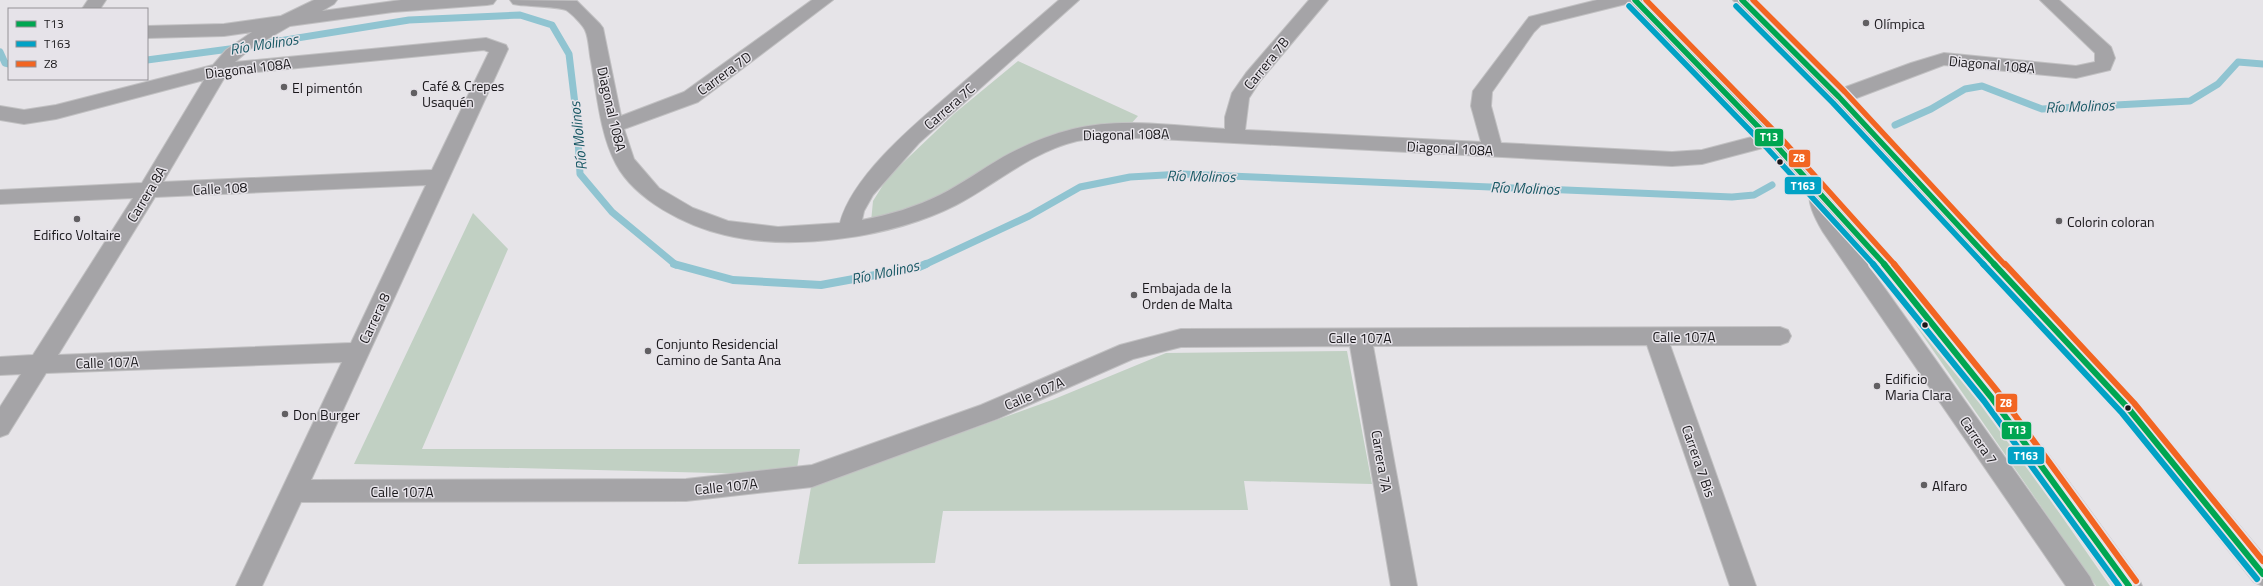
<svg xmlns="http://www.w3.org/2000/svg" width="2263" height="586" font-family="'Titillium Web',sans-serif">
<style>
.green{fill:#c1d0c3}
.lines{fill:none;stroke-linecap:round;stroke-linejoin:round}
.stream-far1{stroke:#90c4d1;stroke-width:7}
.stream{stroke:#90c4d1;stroke-width:8}
.minor-casing{stroke:#c1c0c2;stroke-width:2}
.primary-casing{stroke:#c1c0c2;stroke-width:2}
.minor{fill:#a5a4a7;fill-rule:evenodd}
.primary{fill:#a9a8aa;fill-rule:evenodd}
.bus-1-far1-casing{stroke:#e6e3e9;stroke-width:8}
.bus-1-casing{stroke:#e6e3e9;stroke-width:10}
.bus-2-far1-casing{stroke:#e6e3e9;stroke-width:8}
.bus-2-casing{stroke:#e6e3e9;stroke-width:10}
.bus-3-far1-casing{stroke:#e6e3e9;stroke-width:8}
.bus-3-casing{stroke:#e6e3e9;stroke-width:10}
.bus-1-far1{stroke:#00a651;stroke-width:5.5}
.bus-1{stroke:#00a651;stroke-width:6}
.bus-2-far1{stroke:#01a2c5;stroke-width:5.5}
.bus-2{stroke:#01a2c5;stroke-width:6}
.bus-3-far1{stroke:#f26522;stroke-width:5.5}
.bus-3{stroke:#f26522;stroke-width:6}
.poi-dot{fill:#615f62;stroke:#e6e3e9;stroke-width:1.5}
.bus-dot{fill:#19171a;stroke:#e6e3e9;stroke-width:1.5}
.labels{text-anchor:middle;dominant-baseline:central;stroke-width:3;stroke-linejoin:round;paint-order:stroke}
.poi-label{font-size:14px;fill:#19171a;stroke:#e6e3e9;text-anchor:start}
.street-label{font-size:14px;fill:#19171a;stroke:#e6e3e9}
.water-label{font-size:15px;font-style:italic;fill:#195965;stroke:#e6e3e9}
.line-badge{stroke:#e6e3e9;stroke-width:1.5}
.badge-label{font-size:11px;text-anchor:middle;font-weight:bold;fill:#fff}
</style>
<rect width="100%" height="100%" fill="#e6e4e8"/>
<!-- green -->
<g class="green">
<polygon points="1018,61 1138,116 1130,125 1078,128 943,195 871,222 873,201 888,177 955,113"/>
<polygon points="473,213 508,249 422,449 800,449 796,475 354,464"/>
<polygon points="1892,291 1987,408 2110,586 2096,586"/>
<polygon points="1347,351 1372,484 1244,481 1248,510 943,511 935,563 798,564 811,487 1052,400 1166,353"/>
</g>
<g class="lines">
<!-- stream-far1 -->
<g class="stream-far1">
<polyline points="248,46 409,20 520,15 552,25 569,54 577,121 580,174 612,212 676,265"/>
<polyline points="0,52 5,63 9,64"/>
<polyline points="147,60 237,48"/>
<polyline points="1895,125 1931,109 1965,89 1982,86 2042,109 2190,101 2218,84 2238,62 2263,64"/>
<polyline points="924,265 1029,216 1080,187 1130,177 1182,174 1732,197 1754,195 1772,185"/>
</g>
<!-- stream -->
<polyline class="stream" points="674,264 733,280 821,285 919,267 926,264"/>
<defs>
<g id="minor">
<polygon points="88,0 106,0 100,9 82,9"/>
<path d="M 314,0 L 337,0 L 334,4 L 322,11 L 401,0 L 496,0 L 493,4 L 487,5 L 393,12 L 290,26 L 250,49 L 235,62 L 486,38 L 506,45 L 508,49 L 311,480 L 686,479 L 812,465 L 981,405 L 1120,345 L 1181,329 L 1780,327 L 1788,330 L 1791,336 L 1788,342 L 1780,345 L 1670,345 L 1756,586 L 1730,586 L 1647,345 L 1373,346 L 1417,586 L 1391,586 L 1350,346 L 1181,347 L 1133,359 L 997,419 L 812,487 L 686,501 L 301,502 L 262,586 L 236,586 L 342,362 L 46,373 L 8,434 L 0,437 L 0,407 L 21,374 L 0,375 L 0,357 L 33,355 L 133,198 L 0,204 L 0,190 L 142,183 L 204,80 L 56,119 L 24,124 L 0,120 L 0,106 L 24,110 L 56,105 L 213,65 L 226,50 L 252,32 L 224,36 L 147,38 L 147,26 L 224,24 L 281,16 ZM 484,50 L 489,52 L 432,170 L 163,182 L 226,75 ZM 426,185 L 351,343 L 58,355 L 155,197 Z"/>
<path d="M 510,0 L 577,1 L 600,24 L 603,28 L 621,116 L 684,92 L 812,0 L 833,0 L 698,102 L 624,129 L 634,159 L 659,188 L 693,208 L 728,221 L 778,227 L 840,223 C 854,171 925,116 965,81 C 996,54 1028,27 1059,0 L 1079,0 L 919,143 L 873,195 L 864,211 L 862,220 C 889,215 916,207 940,195 C 962,184 982,169 1003,157 C 1025,145 1049,135 1073,129 C 1121,117 1176,126 1225,129 L 1225,117 L 1232,93 L 1246,73 L 1309,0 L 1328,0 L 1260,81 L 1249,98 L 1245,130 L 1481,142 L 1471,106 L 1473,91 L 1529,17 L 1597,0 L 1629,0 L 1626,4 L 1541,25 L 1534,32 L 1492,92 L 1491,106 L 1501,143 L 1672,152 L 1702,150 L 1771,132 L 1778,134 L 1781,139 L 1778,144 L 1702,164 L 1672,166 L 1140,138 C 1119,138 1098,137 1077,141 C 1031,152 996,184 956,205 C 893,237 794,252 725,235 C 686,226 635,200 616,164 C 600,134 597,94 591,61 C 589,52 589,38 585,30 C 583,25 571,13 566,10 C 559,7 528,6 519,5 L 513,4 Z"/>
<polygon points="2040,0 2059,0 2111,47 2115,58 2110,70 2076,78 1944,65 1846,102 1839,103 1832,102 1829,97 1832,92 1911,63 1944,53 2076,66 2095,62 2095,53"/>
<path d="M 1819,184 L 1826,186 C 1832,196 1834,212 1839,224 L 2090,577 L 2094,586 L 2066,586 L 1823,232 C 1816,220 1804,199 1812,186 Z"/>
</g>
<g id="primary">
<path d="M 1626,0 L 1645,0 C 1737,92 1829,184 1913,283 C 1993,378 2066,477 2138,577 L 2142,586 L 2114,586 L 1983,404 L 1896,294 L 1765,146 Z"/>
<polygon points="1733,0 1752,0 1846,92 2136,401 2263,554 2263,586 2254,582 2120,415 1832,102"/>
</g>
</defs>
<!-- minor casing -->
<use href="#minor" class="minor-casing"/>
<!-- primary casing -->
<use href="#primary" class="primary-casing"/>
<!-- minor -->
<use href="#minor" class="minor"/>
<!-- primary -->
<use href="#primary" class="primary"/>
<defs>
<g id="bus-1-far1">
<polyline points="1635,0 1772,141 1885,265"/>
<polyline points="1742,0 1839,97 1995,265"/>
</g>
<g id="bus-1">
<polyline points="1884,264 1991,397 2129,586"/>
<polyline points="1994,264 2128,408 2263,574"/>
</g>
<g id="bus-2-far1">
<polyline points="1629,6 1766,147 1874,265"/>
<polyline points="1736,6 1833,103 1984,265"/>
</g>
<g id="bus-2">
<polyline points="1873,264 1984,401 2119,586"/>
<polyline points="1983,264 2122,413 2257,579"/>
</g>
<g id="bus-3-far1">
<polyline points="1646,0 1781,138 1895,265"/>
<polyline points="1753,0 1845,92 2005,265"/>
</g>
<g id="bus-3">
<polyline points="1894,264 1998,392 2136,581"/>
<polyline points="2005,264 2134,403 2263,561"/>
</g>
</defs>
<!-- bus-1-far1 casing -->
<use href="#bus-1-far1" class="bus-1-far1-casing"/>
<!-- bus-1 casing -->
<use href="#bus-1" class="bus-1-casing"/>
<!-- bus-2-far1 casing -->
<use href="#bus-2-far1" class="bus-2-far1-casing"/>
<!-- bus-2 casing -->
<use href="#bus-2" class="bus-2-casing"/>
<!-- bus-3-far1 casing -->
<use href="#bus-3-far1" class="bus-3-far1-casing"/>
<!-- bus-3 casing -->
<use href="#bus-3" class="bus-3-casing"/>
<!-- bus-1-far1 -->
<use href="#bus-1-far1" class="bus-1-far1"/>
<!-- bus-1 -->
<use href="#bus-1" class="bus-1"/>
<!-- bus-2-far1 -->
<use href="#bus-2-far1" class="bus-2-far1"/>
<!-- bus-2 -->
<use href="#bus-2" class="bus-2"/>
<!-- bus-3-far1 -->
<use href="#bus-3-far1" class="bus-3-far1"/>
<!-- bus-3 -->
<use href="#bus-3" class="bus-3"/>
</g>
<!-- markers -->
<g class="poi-dot">
<circle cx="1866" cy="23" r="4"/>
<circle cx="284" cy="87" r="4"/>
<circle cx="414" cy="93" r="4"/>
<circle cx="77" cy="219" r="4"/>
<circle cx="2059" cy="221" r="4"/>
<circle cx="1134" cy="295" r="4"/>
<circle cx="648" cy="351" r="4"/>
<circle cx="1877" cy="386" r="4"/>
<circle cx="285" cy="414" r="4"/>
<circle cx="1924" cy="485" r="4"/>
</g>
<g class="bus-dot">
<circle cx="1780" cy="162" r="3.5"/>
<circle cx="1925" cy="325" r="3.5"/>
<circle cx="2128" cy="408" r="3.5"/>
</g>
<g class="labels">
<!-- poi labels -->
<g class="poi-label">
<text x="1874" y="23">Olímpica</text>
<text x="422" y="85">Café &amp; Crepes<tspan x="422" dy="16">Usaquén</tspan></text>
<text x="292" y="87">El pimentón</text>
<text x="2067" y="221">Colorin coloran</text>
<text x="77" y="234" text-anchor="middle">Edifico Voltaire</text>
<text x="1142" y="287">Embajada de la<tspan x="1142" dy="16">Orden de Malta</tspan></text>
<text x="656" y="343">Conjunto Residencial<tspan x="656" dy="16">Camino de Santa Ana</tspan></text>
<text x="1885" y="378">Edificio<tspan x="1885" dy="16">Maria Clara</tspan></text>
<text x="293" y="414">Don Burger</text>
<text x="1932" y="485">Alfaro</text>
</g>
<!-- street labels -->
<g class="street-label">
<text transform="translate(1266 63) rotate(-51)">Carrera 7B</text>
<text transform="translate(1992 64) rotate(5)">Diagonal 108A</text>
<text transform="translate(248 68) rotate(-7)">Diagonal 108A</text>
<text transform="translate(724 73) rotate(-36)">Carrera 7D</text>
<text transform="translate(949 106) rotate(-41)">Carrera 7C</text>
<text transform="translate(612 109) rotate(77)">Diagonal 108A</text>
<text transform="translate(1126 134) rotate(-1)">Diagonal 108A</text>
<text transform="translate(1450 148) rotate(3)">Diagonal 108A</text>
<text transform="translate(220 188) rotate(-3)">Calle 108</text>
<text transform="translate(146 194) rotate(-59)">Carrera 8A</text>
<text transform="translate(374 318) rotate(-65)">Carrera 8</text>
<text x="1684" y="336">Calle 107A</text>
<text x="1360" y="337">Calle 107A</text>
<text transform="translate(107 362) rotate(-2)">Calle 107A</text>
<text transform="translate(1034 393) rotate(-23)">Calle 107A</text>
<text transform="translate(1979 440) rotate(56)">Carrera 7</text>
<text transform="translate(1382 461) rotate(80)">Carrera 7A</text>
<text transform="translate(1699 461) rotate(71)">Carrera 7 Bis</text>
<text transform="translate(726 486) rotate(-6)">Calle 107A</text>
<text x="402" y="491">Calle 107A</text>
</g>
<!-- water labels -->
<g class="water-label">
<text transform="translate(264 44) rotate(-9)">Río Molinos</text>
<text transform="translate(2080 106) rotate(-2)">Río Molinos</text>
<text transform="translate(578 136) rotate(-96)">Río Molinos</text>
<text transform="translate(1201 176) rotate(1)">Río Molinos</text>
<text transform="translate(1525 188) rotate(2)">Río Molinos</text>
<text transform="translate(885 272) rotate(-12)">Río Molinos</text>
</g>
</g>
<g class="line-badge">
<rect x="1754" y="128" width="30" height="19" rx="4" fill="#00a651"/>
<rect x="1788" y="149" width="23" height="19" rx="4" fill="#f26522"/>
<rect x="1784" y="176" width="38" height="19" rx="4" fill="#01a2c5"/>
<rect x="1995" y="393" width="23" height="20" rx="4" fill="#f26522"/>
<rect x="2001" y="421" width="31" height="19" rx="4" fill="#00a651"/>
<rect x="2007" y="446" width="38" height="19" rx="4" fill="#01a2c5"/>
</g>
<g class="badge-label">
<text x="1769" y="141">T13</text>
<text x="1799" y="162">Z8</text>
<text x="1803" y="190">T163</text>
<text x="2006" y="407">Z8</text>
<text x="2017" y="434">T13</text>
<text x="2026" y="460">T163</text>
</g>
<!-- legend -->
<rect x="8" y="8" width="140" height="72" fill="#e6e3e9" stroke="#949196"/>
<rect x="16" y="21" width="20" height="6" fill="#00a651" stroke="#949196"/>
<text x="44" y="28" font-size="12" fill="#19171a">T13</text>
<rect x="16" y="41" width="20" height="6" fill="#01a2c5" stroke="#949196"/>
<text x="44" y="48" font-size="12" fill="#19171a">T163</text>
<rect x="16" y="61" width="20" height="6" fill="#f26522" stroke="#949196"/>
<text x="44" y="68" font-size="12" fill="#19171a">Z8</text>
</svg>
